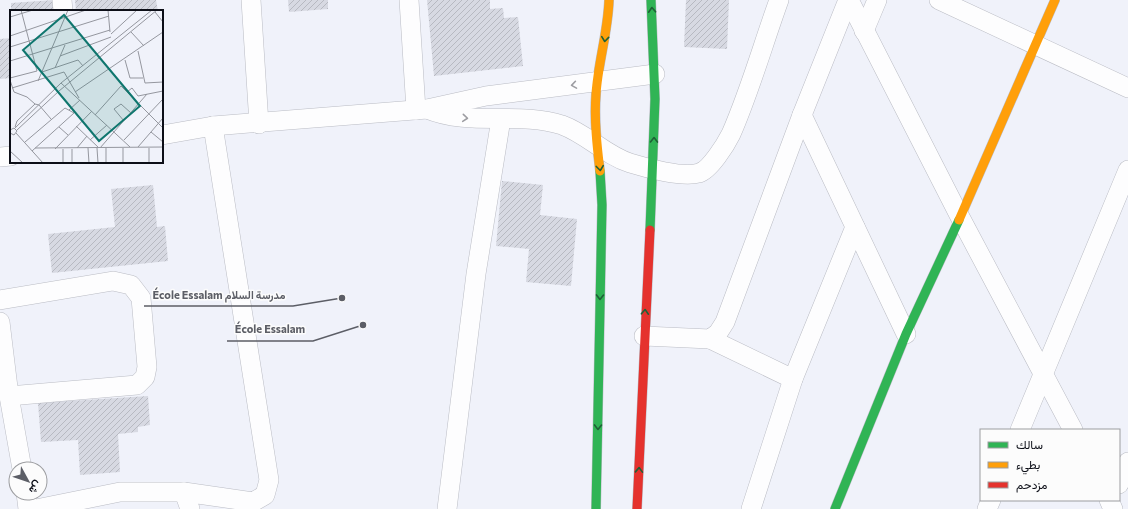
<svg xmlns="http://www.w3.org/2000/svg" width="1128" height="509" font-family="Commissioner,Vazirmatn,sans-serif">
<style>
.building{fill:url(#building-hatch)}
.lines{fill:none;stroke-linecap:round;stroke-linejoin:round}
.street-casing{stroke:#babcc4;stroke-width:20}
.fast-casing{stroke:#babcc4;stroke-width:10}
.slow-casing{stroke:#babcc4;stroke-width:10}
.jam-casing{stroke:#babcc4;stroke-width:10}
.street{stroke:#fdfdfe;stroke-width:19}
.fast{stroke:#30b455;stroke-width:9}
.slow{stroke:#ff9f0a;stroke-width:9}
.jam{stroke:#e5322d;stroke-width:9}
.oneway{stroke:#1e6136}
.oneway2{stroke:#9d9da2}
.inset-road{fill:none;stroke:#95979f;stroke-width:1}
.view{fill:#0f766e;fill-opacity:0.15;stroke:#0f766e;stroke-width:2}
.inset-edge{fill:none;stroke:#0c0e17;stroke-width:2}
.leader{fill:none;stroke:#5c5e66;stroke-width:1.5}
.callout-dot{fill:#5c5e66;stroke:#fcfcfc;stroke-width:1.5}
.callout-label{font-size:11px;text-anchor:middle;font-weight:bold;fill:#5c5e66;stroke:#fcfcfc;stroke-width:3;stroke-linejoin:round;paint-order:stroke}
</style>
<defs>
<pattern id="building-hatch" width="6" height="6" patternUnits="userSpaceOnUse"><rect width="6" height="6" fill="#d7d9e2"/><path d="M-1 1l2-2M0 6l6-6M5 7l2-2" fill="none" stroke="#b7b9c1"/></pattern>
</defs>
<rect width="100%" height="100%" fill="#f0f2fa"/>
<!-- building -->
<g class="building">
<polygon points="54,0 55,11 11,11 11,3"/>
<polygon points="75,0 156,0 158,11 76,11"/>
<polygon points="288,0 328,0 328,9 289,12"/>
<polygon points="427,0 490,0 490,9 503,8 504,18 518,17 523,66 434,76"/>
<polygon points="686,0 729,0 727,49 684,47"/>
<polygon points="11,38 11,78 0,79 0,39"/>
<polygon points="502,181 543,185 540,215 577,219 571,286 526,282 529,249 496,246"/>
<polygon points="153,185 157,227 165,226 168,261 52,273 48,234 115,227 111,189"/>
<polygon points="148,396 150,425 138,427 138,432 118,434 120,472 80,475 78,440 41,442 38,403"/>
</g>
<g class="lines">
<defs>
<g id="street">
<polyline points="62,0 63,11"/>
<polyline points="251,0 259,124"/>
<polyline points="409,0 416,110"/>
<polyline points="849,0 960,217 1073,430"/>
<polyline points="939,0 1128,88"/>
<polyline points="864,31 877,0"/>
<path d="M 427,109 C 470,127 518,111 562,125 C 587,134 605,155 630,163 C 646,168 683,178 699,173 C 710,170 726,144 731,134 C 750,91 763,44 779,0"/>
<polyline points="802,115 906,334"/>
<polyline points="162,135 213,126 427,109 486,96 655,74"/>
<polyline points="0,157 11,156"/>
<polyline points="0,300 113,281 131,285 141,298 147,367 145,377 137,385 9,396"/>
<polyline points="0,322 9,396 22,469"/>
<polyline points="644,336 710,339 718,333 725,322 802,115 848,0"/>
<polyline points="710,339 793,379"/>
<polyline points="1020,430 1128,170"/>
<polyline points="1119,484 1128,462"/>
<polyline points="26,493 28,509"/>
<polyline points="1109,500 1113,509"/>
<polyline points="36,509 120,492 184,492"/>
<polyline points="190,509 184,492 253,502 265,495 269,480 213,126"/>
<polyline points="447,509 476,274 501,119"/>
<polyline points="751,509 793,379 855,227"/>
<polyline points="987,509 991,500"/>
</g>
<g id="fast">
<polyline points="650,230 655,99 651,0"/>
<polyline points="596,509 602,205 600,171"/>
<polyline points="835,509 906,334 959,220"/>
</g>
<g id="slow">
<path d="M 600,171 C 597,146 594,120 596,94 C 598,63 608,32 609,0"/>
<polyline points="959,220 1055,0"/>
</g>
<polyline id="jam" points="637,509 650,230"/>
</defs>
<!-- street casing -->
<use href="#street" class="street-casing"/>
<!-- fast casing -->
<use href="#fast" class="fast-casing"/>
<!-- slow casing -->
<use href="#slow" class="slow-casing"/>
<!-- jam casing -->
<use href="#jam" class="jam-casing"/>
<!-- street -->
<use href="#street" class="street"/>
<!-- fast -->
<use href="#fast" class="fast"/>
<!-- slow -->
<use href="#slow" class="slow"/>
<!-- jam -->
<use href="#jam" class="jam"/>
</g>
<!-- one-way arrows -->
<defs><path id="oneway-chevron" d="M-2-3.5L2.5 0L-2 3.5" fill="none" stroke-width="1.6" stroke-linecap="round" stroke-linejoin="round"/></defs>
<g class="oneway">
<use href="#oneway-chevron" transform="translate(652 10) rotate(-93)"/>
<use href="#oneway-chevron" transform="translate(605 39) rotate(96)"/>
<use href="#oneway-chevron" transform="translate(654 140) rotate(-89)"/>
<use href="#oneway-chevron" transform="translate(600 168) rotate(83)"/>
<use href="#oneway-chevron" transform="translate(600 297) rotate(91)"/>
<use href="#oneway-chevron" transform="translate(645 312) rotate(-87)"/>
<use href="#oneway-chevron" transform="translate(598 427) rotate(91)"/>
<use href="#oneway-chevron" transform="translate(639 470) rotate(-88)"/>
</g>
<g class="oneway2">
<use href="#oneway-chevron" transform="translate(574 85) rotate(171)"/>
<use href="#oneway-chevron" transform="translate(465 118) rotate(5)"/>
</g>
<!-- overview -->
<g transform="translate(10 10)">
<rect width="153" height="153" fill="#f0f2fa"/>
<path class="inset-road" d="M 98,0 L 100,22M 145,2 L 153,12M 0,7 L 23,0M 121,22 L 134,36M 101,24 L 127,0M 0,26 L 76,0M 0,37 L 99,6M 128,41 L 135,73 L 153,72M 50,46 L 101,27M 115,50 L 120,68 L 133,68M 0,51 L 100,20M 45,58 L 55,35M 32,62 L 68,50 L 73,56M 0,68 L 27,61 L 11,0M 0,70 L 4,82 L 17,87 L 25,94M 28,71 L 58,0M 51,73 L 120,137M 2,78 L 54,62 L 69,88M 65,82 L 153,22M 117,82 L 153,118M 59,100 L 70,90M 85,105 L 111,76 L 117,82 L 122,78 L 128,86 L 153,81M 114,111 L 104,99 L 111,94 L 121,103M 66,116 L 89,138M 5,117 L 7,111 L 25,94 L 29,95 L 41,109M 49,117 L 58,125M 5,118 L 51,73 L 142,0M 0,120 L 4,118 L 7,121 L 4,125 L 0,123M 7,120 L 49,81 L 147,0M 141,122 L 153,132M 6,123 L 33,153M 80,130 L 97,115M 114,130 L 153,89M 15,132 L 55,98 L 64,103 L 22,141M 128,137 L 153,108M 25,138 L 153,137M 67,138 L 77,126M 78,138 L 79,153M 87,138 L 88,153M 90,138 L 137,84M 96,138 L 96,153M 139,138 L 139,153M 45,139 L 82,101M 0,141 L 13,153M 53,153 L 53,139M 62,153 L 62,139M 113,153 L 113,138"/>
<path class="view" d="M 54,5 L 130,96 L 89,131 L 13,40 Z"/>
<rect width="153" height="153" class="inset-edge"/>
</g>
<!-- callouts -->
<path class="leader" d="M342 298L293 306H144M363 325L313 341H227"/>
<g class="callout-dot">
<circle cx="342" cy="298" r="4"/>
<circle cx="363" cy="325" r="4"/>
</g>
<g class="callout-label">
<text x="219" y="299">École Essalam مدرسة السلام</text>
<text x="270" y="333">École Essalam</text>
</g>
<!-- legend -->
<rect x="980" y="429" width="140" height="72" fill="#fcfcfc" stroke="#9c9da0"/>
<rect x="988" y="442" width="20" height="6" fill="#30b455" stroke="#9c9da0"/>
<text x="1016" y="449" font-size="12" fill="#0c0e17">سالك</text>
<rect x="988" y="462" width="20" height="6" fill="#ff9f0a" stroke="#9c9da0"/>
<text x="1016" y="469" font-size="12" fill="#0c0e17">بطيء</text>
<rect x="988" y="482" width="20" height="6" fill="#e5322d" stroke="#9c9da0"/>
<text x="1016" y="489" font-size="12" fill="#0c0e17">مزدحم</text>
<!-- north arrow -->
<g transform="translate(28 481) rotate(130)"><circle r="19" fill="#fcfcfc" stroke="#9c9da0"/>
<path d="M0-3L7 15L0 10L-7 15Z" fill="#5c5e66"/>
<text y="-6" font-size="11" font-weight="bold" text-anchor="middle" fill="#0c0e17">ش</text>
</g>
</svg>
